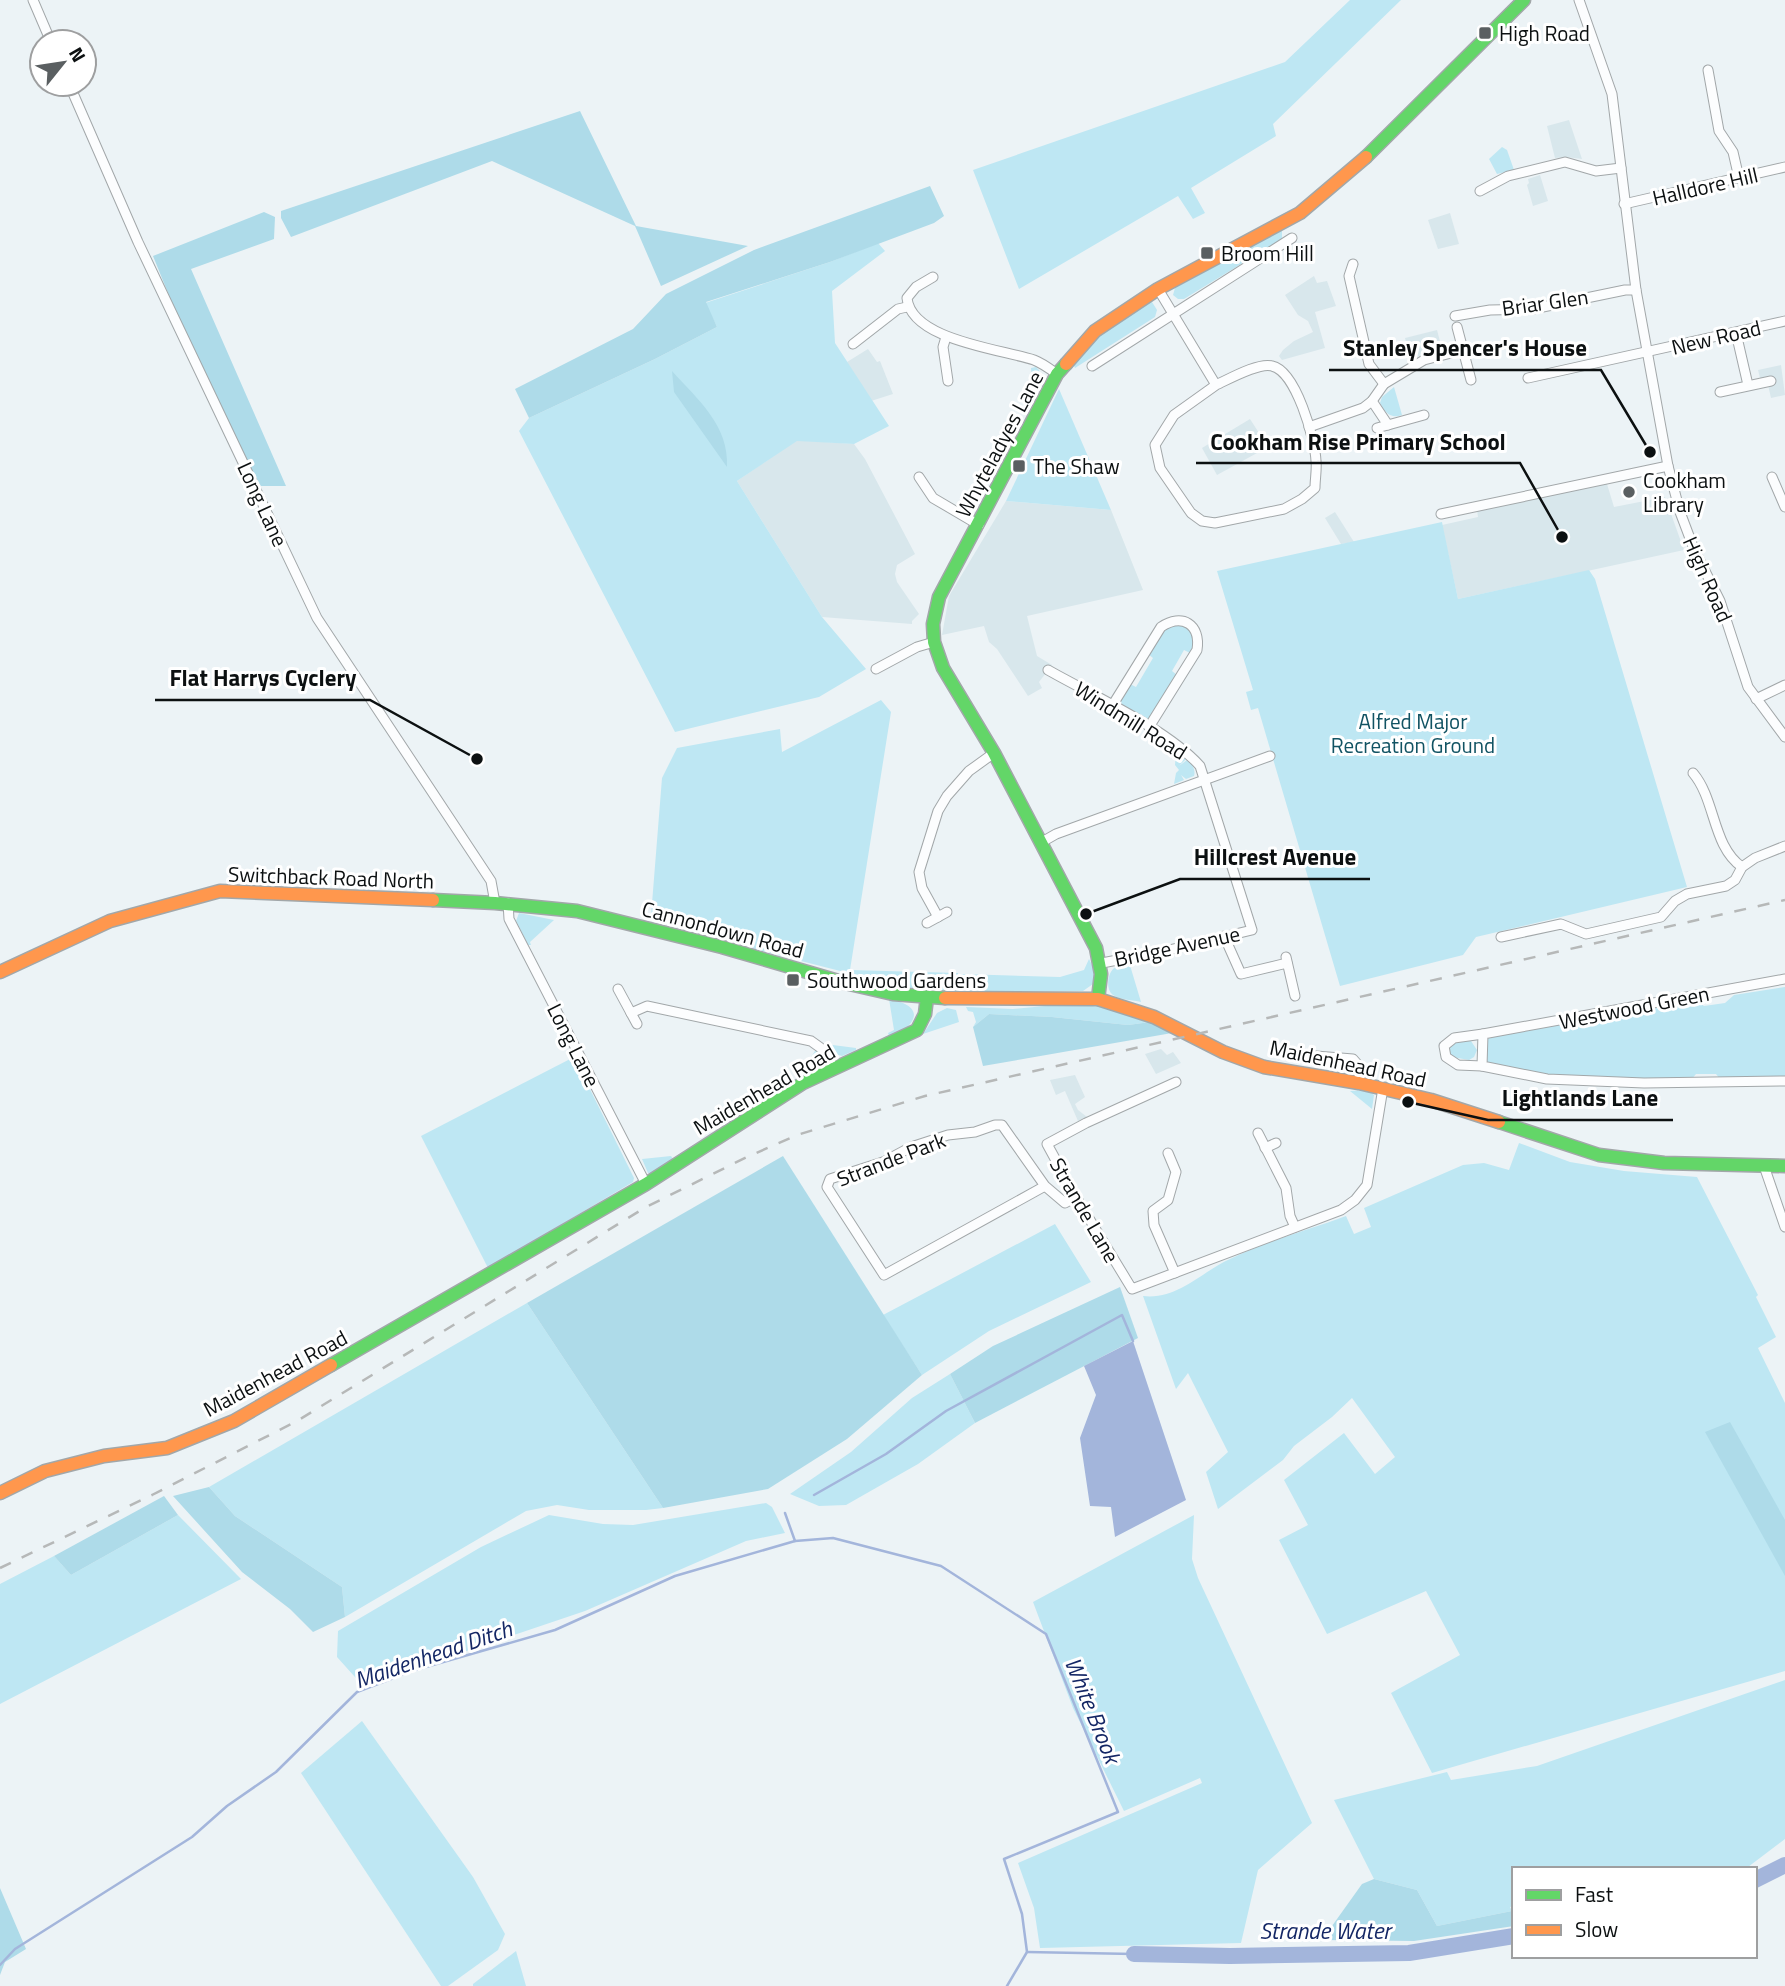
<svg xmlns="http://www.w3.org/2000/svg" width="1785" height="1986" font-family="'Titillium Web',sans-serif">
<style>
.built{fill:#d8e7ec}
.green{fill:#bee7f3}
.forest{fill:#aedbe9}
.water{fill:#a3b5db}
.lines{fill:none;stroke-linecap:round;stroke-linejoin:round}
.stream{stroke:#a3b5db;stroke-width:2.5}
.river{stroke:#a3b5db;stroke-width:16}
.street-casing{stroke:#a2a7a9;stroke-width:11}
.fast-casing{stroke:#a2a7a9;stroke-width:15}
.slow-casing{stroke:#a2a7a9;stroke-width:15}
.street{stroke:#fcfdfe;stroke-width:9}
.fast{stroke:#63d668;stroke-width:12}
.slow{stroke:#ff974d;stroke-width:12}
.rail{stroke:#b6b8b8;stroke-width:2.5;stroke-dasharray:12 12;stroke-linecap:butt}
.poi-dot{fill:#5a5f61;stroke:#fff;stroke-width:2.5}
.labels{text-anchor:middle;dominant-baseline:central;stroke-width:6;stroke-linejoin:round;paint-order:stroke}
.poi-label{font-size:21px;fill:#0c1011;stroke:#fff;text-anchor:start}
.street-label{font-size:21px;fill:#0c1011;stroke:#fff}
.park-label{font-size:21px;fill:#115363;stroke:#fff}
.water-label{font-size:23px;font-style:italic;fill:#142765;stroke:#fff}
.leader{fill:none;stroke:#0c1011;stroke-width:2.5}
.callout-dot{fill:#0c1011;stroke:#fff;stroke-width:2.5}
.callout-label{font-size:23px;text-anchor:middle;font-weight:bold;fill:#0c1011;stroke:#fff;stroke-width:6;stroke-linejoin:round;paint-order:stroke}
</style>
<rect width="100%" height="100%" fill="#ecf3f6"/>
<!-- built -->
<g class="built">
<polygon points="1569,120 1582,159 1566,157 1555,158 1547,126"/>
<polygon points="1540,175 1548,201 1533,206 1527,185 1529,183 1528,179"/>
<polygon points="1450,213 1459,244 1438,249 1428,220"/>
<polygon points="1314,276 1317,283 1327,281 1336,306 1315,312 1325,348 1282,360 1279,356 1283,350 1294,341 1313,332 1308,321 1298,315 1285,295"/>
<polygon points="1437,330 1442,349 1410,359 1405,338"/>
<polygon points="868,349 877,362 880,361 893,394 871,401 847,362"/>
<polygon points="1781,365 1785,395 1771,398 1768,385 1762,386 1758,370"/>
<polygon points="1250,419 1268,447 1217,475 1202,448"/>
<polygon points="797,440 854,444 865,459 915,554 897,565 895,574 897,582 919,614 912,621 912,624 822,617 737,481"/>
<polygon points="1607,484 1614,507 1665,497 1684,550 1458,599 1442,525 1478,517 1477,510"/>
<polygon points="1006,501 1111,510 1143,590 1027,616 1037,656 1052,665 1039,682 1042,688 1028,696 997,649 989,642 984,626 942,635 949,596"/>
<polygon points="1335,512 1354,542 1341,544 1325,518"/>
<polygon points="1161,1049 1167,1055 1173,1052 1181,1063 1156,1074 1145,1054"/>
<polygon points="1075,1075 1085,1097 1075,1104 1078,1110 1087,1117 1078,1121 1065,1091 1056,1095 1050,1080"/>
</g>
<!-- green -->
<g class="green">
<polygon points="1350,0 1401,0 1273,124 1276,136 1191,188 1205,213 1193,219 1178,196 1019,289 973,170 1285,62"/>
<polygon points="1502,147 1507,150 1514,170 1497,174 1489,159"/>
<polygon points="1282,230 1282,239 1184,299 1178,299 1173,295 1175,288"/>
<polygon points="878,243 885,251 832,291 835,343 889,426 854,444 797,441 737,481 822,617 866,669 819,697 675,732 519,431 529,418 655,359 717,327 705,303 830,262"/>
<polygon points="1152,302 1157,310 1155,317 1075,368 1073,364 1100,334 1145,303"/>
<polygon points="1036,367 1039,370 1042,380 1028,409 1024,407 1032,384 1031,368"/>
<path d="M 1394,387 L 1402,415 C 1391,419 1385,413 1380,403 L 1382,397 Z"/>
<polygon points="1059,389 1111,510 1006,501"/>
<polygon points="1442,522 1458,599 1589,570 1595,579 1687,887 1476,937 1463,955 1340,986 1258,708 1251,710 1246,692 1253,690 1217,571"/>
<path d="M 1170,623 C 1188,625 1202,634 1190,653 L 1184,650 L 1172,671 L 1177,675 L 1152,719 L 1147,721 L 1122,706 L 1121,700 L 1130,684 L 1136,687 L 1153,658 L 1148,654 L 1163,628 Z"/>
<polygon points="881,700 891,712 850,970 958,973 960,992 895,987 851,977 850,972 848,973 750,948 750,942 651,916 662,778 677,748 780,729 782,752"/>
<path d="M 1176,753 L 1186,759 L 1179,766 L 1187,760 C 1192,764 1196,769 1194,776 L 1186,779 L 1181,775 L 1184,780 L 1174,784 L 1176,773 L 1179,770 L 1175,765 Z"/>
<polygon points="519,913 554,920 530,942 531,945 528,945 516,921"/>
<polygon points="1089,959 1095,971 1093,984 1083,991 963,992 961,974 1060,977 1084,970"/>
<path d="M 1129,962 L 1141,1002 C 1133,1000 1121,1000 1113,995 C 1106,990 1107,975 1113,969 C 1118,965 1124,963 1129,962 Z"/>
<polygon points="1785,987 1785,1078 1721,1080 1716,1074 1696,1074 1690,1081 1566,1077 1491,1066 1484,1059 1487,1040 1491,1037 1696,1001 1704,1006 1725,1003 1734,995"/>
<path d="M 889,999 C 901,1001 923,1008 910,1024 C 906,1030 896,1033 889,1036 L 888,1033 L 894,1030 Z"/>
<polygon points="1076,1003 1116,1010 1150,1022 1128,1025 1052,1017 989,1014 973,1027 976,1022 973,1012 968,1011 966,1007 1013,1009"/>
<polygon points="947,1008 956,1010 959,1022 923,1034 937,1013"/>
<path d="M 1471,1041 L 1477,1050 L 1474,1057 L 1469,1060 L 1452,1057 L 1447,1050 C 1453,1041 1461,1042 1471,1041 Z"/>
<polygon points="825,1044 856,1048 856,1050 842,1056 835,1054 831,1056"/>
<polygon points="817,1048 824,1060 818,1067 798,1077"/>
<polygon points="574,1057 634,1178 633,1182 488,1268 421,1136"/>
<polygon points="1308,1059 1350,1062 1355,1066 1355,1072 1350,1074 1307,1063"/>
<polygon points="1367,1090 1374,1095 1372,1109 1350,1091"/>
<path d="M 1519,1143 L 1570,1162 L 1624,1171 L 1697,1177 L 1758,1295 L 1756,1297 L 1776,1337 L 1758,1348 L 1785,1403 L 1785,1671 L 1432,1773 L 1391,1693 L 1460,1655 L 1426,1591 L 1327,1634 L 1279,1540 L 1308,1525 L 1284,1480 L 1344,1433 L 1375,1474 L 1395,1457 L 1352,1398 L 1332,1417 L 1294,1446 L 1283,1460 L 1218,1509 L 1206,1472 L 1228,1452 L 1188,1373 L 1176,1389 L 1143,1296 C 1178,1300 1201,1272 1230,1259 C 1267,1241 1308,1230 1346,1216 L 1354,1234 L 1371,1227 L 1364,1208 L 1463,1165 L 1484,1163 L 1509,1170 Z"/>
<polygon points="671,1156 675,1162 655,1173 648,1173 642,1159"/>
<polygon points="1055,1224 1091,1282 989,1331 922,1375 883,1315"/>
<polygon points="527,1303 663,1508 646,1510 589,1510 557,1505 526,1511 345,1617 342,1587 235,1516 209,1487"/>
<polygon points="950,1374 975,1423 918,1464 846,1505 819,1506 790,1494 851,1452 912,1398"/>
<polygon points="766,1503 772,1507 785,1533 746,1541 585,1611 363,1686 337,1657 338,1631 481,1547 549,1515 603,1524 633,1525"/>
<polygon points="178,1515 241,1579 0,1704 0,1584 54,1556 71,1575"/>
<polygon points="1194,1515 1192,1559 1198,1578 1312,1823 1258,1870 1241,1943 1040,1948 1034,1908 1018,1863 1202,1783 1200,1778 1124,1811 1073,1708 1033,1602"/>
<polygon points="1785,1680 1785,1839 1748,1867 1738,1869 1514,1869 1514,1906 1510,1907 1512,1911 1437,1926 1417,1890 1374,1879 1334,1800 1447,1772 1451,1780 1537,1766"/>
<polygon points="362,1721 473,1877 505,1934 498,1950 448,1986 441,1986 301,1773"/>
<polygon points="516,1951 526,1986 473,1986 473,1984"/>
</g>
<!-- forest -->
<g class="forest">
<polygon points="580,111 636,226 748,246 661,286 635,226 492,161 291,237 281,218 281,211"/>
<polygon points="930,186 944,216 934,223 830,262 706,302 717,327 655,359 529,418 515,389 633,329 666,294 754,250"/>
<polygon points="264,212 275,217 274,239 191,269 286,486 260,486 183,330 153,256"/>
<path d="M 672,371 C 698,400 729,425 727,467 L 674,392 Z"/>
<polygon points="989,1014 1052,1017 1128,1025 1150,1022 1172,1033 983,1066 973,1027"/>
<polygon points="783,1156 922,1375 847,1439 768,1489 663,1508 527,1303"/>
<polygon points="1120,1287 1138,1338 975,1423 950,1374 993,1346"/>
<polygon points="1730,1422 1785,1520 1785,1576 1705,1432"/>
<polygon points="209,1487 235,1516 342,1587 345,1617 313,1632 290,1609 242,1572 173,1496"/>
<polygon points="164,1496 178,1515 71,1575 54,1556"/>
<polygon points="1374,1879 1417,1890 1437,1926 1512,1911 1514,1926 1414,1941 1322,1940 1362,1884"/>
<polygon points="0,1888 26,1949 5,1962 0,1975"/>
</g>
<!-- water -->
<polygon class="water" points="1133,1341 1186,1500 1115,1537 1111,1507 1090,1506 1080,1438 1096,1395 1084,1366"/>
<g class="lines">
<!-- stream -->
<g class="stream">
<polyline points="814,1495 886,1454 946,1411 1122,1315 1133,1341"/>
<polyline points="785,1513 795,1541"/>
<polyline points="1027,1952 1134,1954"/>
<polyline points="0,1965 15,1949 192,1837 227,1806 276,1772 357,1692 412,1671 555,1630 675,1576 795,1541 833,1538 941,1566 1046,1634 1118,1812 1004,1859 1022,1914 1027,1952 1007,1986"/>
</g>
<!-- river -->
<g class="river">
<polyline points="1755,1880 1785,1865"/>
<polyline points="1134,1954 1230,1956 1409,1953 1514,1936"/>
</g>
<defs>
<g id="street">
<polyline points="33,0 51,42"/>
<polyline points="1579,0 1612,94 1636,290 1668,466 1680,512 1694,549 1720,601 1748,687 1785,737"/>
<polyline points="1708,70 1719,131 1733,152 1739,178"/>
<polyline points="69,84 138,242 317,618 491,881 495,903"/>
<polyline points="1480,191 1508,176 1565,162 1596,171 1621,168"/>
<polyline points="1624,204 1785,167"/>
<polyline points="1353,264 1349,276 1369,364 1384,384"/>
<path d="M 933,277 L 916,287 L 907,298 C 911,340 1000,349 1034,360 C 1042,363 1050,369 1057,374"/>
<path d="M 1158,289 L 1216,385 C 1229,379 1259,362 1272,366 C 1296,371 1315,439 1316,461 C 1317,469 1315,479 1315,488 L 1302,499 L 1284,509 L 1215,523 L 1202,521 L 1191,513 L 1160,468 L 1155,445 L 1174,415 L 1216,385"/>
<polyline points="1455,316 1490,310 1533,309 1625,290 1636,290"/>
<polyline points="1457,327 1471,380"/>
<polyline points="1736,333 1748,385"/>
<polyline points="946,337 943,347 948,381"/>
<polyline points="853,344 898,309 907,307"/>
<polyline points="1092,366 1292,238"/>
<polyline points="1528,378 1785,321"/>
<polyline points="1720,392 1771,381"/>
<polyline points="1372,401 1388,425"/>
<polyline points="1309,427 1363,408 1372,401 1384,384 1424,360 1463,350"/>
<polyline points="1377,428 1424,415"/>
<polyline points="919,477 933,498 979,525"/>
<polyline points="1772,477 1785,507"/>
<polyline points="1441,514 1668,466"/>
<polyline points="876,669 917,647 934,642"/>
<path d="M 1048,670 C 1092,695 1167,729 1200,766 L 1252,930 L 1169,950 L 1102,963"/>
<polyline points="1756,699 1785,685"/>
<path d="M 1112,706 L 1161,627 C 1182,613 1201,624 1197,650 L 1149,727"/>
<path d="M 1693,773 C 1716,800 1712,846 1742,867"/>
<polyline points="1042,842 1056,834 1270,756"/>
<polyline points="508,903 509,919 646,1184"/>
<polyline points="938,917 922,888 919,872 938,811 947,796 969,771 994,753"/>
<polyline points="927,923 947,912"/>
<polyline points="1224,936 1241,974 1287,963"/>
<polyline points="1501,937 1561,924 1586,934 1661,917 1675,901 1687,894 1726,886 1735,880 1742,867 1755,858 1785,846"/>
<polyline points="1286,957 1295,996"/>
<polyline points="1785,979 1483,1034 1482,1066 1547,1079 1644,1083 1785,1081"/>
<polyline points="618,989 631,1013 647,1006 811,1041 825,1051 833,1068"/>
<polyline points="631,1013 637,1024"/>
<polyline points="1316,1056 1353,1059 1360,1067 1359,1083"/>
<polyline points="1482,1066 1458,1065 1446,1057 1444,1046 1454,1038 1483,1034"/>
<polyline points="1176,1082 1086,1123 1047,1144 1076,1197 1132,1289 1341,1210 1355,1200 1367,1185 1383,1088"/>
<polyline points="1258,1133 1286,1188 1290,1216 1295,1227"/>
<polyline points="1265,1148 1276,1143"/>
<polyline points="1168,1153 1176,1172 1168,1200 1153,1211 1154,1225 1175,1273"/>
<polyline points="1764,1166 1785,1227"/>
<polyline points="1045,1186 884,1275 827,1187 830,1179 883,1162 911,1147 948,1135 975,1132 995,1125 1002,1125 1045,1186 1065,1203 1076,1197"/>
</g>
<g id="fast">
<polyline points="1366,157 1524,0"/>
<polyline points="1066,364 1057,374 939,597 933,624 934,642 943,668 994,753 1096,948 1101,974 1098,999"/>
<polyline points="433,900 495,903 577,911 722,947 845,983 893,994 945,998"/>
<polyline points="1499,1122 1599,1155 1664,1163 1785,1166"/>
<polyline points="331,1365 646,1184 803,1083 917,1030 925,1014 927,997"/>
</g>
<g id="slow">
<polyline points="1066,364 1095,331 1158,289 1300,213 1366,157"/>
<polyline points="0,972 110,921 220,891 433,900"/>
<polyline points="945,998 1098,999 1154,1017 1223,1052 1264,1067 1359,1083 1431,1100 1499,1122"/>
<polyline points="0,1493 45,1471 104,1456 167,1448 234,1421 331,1365"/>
</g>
</defs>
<!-- street casing -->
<use href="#street" class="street-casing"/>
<!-- fast casing -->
<use href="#fast" class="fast-casing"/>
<!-- slow casing -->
<use href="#slow" class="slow-casing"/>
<!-- street -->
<use href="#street" class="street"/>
<!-- fast -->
<use href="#fast" class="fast"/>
<!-- slow -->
<use href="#slow" class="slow"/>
<!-- rail -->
<polyline class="rail" points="0,1568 152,1495 297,1421 646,1207 747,1157 797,1135 925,1096 1785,900"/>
</g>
<!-- markers -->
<g class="poi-dot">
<rect x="1478" y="26" width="14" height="14" rx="3.5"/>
<rect x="1200" y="246" width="14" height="14" rx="3.5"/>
<rect x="1012" y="459" width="14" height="14" rx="3.5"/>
<circle cx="1629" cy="492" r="7"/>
<rect x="786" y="973" width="14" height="14" rx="3.5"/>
</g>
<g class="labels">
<!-- poi labels -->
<g class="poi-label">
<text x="1499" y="33">High Road</text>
<text x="1221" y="253">Broom Hill</text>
<text x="1033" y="466">The Shaw</text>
<text x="1643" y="480">Cookham<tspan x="1643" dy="24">Library</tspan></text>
<text x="807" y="980">Southwood Gardens</text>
</g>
<!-- street labels -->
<g class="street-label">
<text transform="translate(1705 186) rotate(-13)">Halldore Hill</text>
<text transform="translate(1545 302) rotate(-8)">Briar Glen</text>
<text transform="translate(1716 337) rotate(-13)">New Road</text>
<text transform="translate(999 444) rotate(-62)">Whyteladyes Lane</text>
<text transform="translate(263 504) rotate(65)">Long Lane</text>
<text transform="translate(1708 579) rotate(66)">High Road</text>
<text transform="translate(1131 720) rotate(32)">Windmill Road</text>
<text transform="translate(331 877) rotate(2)">Switchback Road North</text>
<text transform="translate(723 929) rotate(15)">Cannondown Road</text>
<text transform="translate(1177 946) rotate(-12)">Bridge Avenue</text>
<text transform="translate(1634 1007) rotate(-11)">Westwood Green</text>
<text transform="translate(574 1045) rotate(63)">Long Lane</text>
<text transform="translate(1348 1063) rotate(12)">Maidenhead Road</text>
<text transform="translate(764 1089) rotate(-30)">Maidenhead Road</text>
<text transform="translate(891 1159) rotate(-21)">Strande Park</text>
<text transform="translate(1085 1210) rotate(60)">Strande Lane</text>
<text transform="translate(275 1373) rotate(-28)">Maidenhead Road</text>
</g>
<!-- park labels -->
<g class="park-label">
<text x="1413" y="721">Alfred Major<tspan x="1413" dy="24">Recreation Ground</tspan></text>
</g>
<!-- water labels -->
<g class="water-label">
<text transform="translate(433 1654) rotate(-19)">Maidenhead Ditch</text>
<text transform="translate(1093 1710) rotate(68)">White Brook</text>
<text x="1325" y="1930">Strande Water</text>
</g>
</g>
<!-- callouts -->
<path class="leader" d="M1650 452L1601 370H1329M1562 537L1520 463H1196M477 759L370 700H155M1086 914L1180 879H1370M1408 1102L1488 1120H1673"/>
<g class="callout-dot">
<circle cx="1650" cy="452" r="7"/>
<circle cx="1562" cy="537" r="7"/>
<circle cx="477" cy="759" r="7"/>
<circle cx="1086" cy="914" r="7"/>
<circle cx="1408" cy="1102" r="7"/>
</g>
<g class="callout-label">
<text x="1465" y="356">Stanley Spencer's House</text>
<text x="1358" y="450">Cookham Rise Primary School</text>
<text x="263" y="686">Flat Harrys Cyclery</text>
<text x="1275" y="865">Hillcrest Avenue</text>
<text x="1580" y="1106">Lightlands Lane</text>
</g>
<!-- legend -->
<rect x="1512" y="1867" width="245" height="91" fill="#ffffff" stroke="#9e9fa0" stroke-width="2"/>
<rect x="1526" y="1890" width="35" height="10" fill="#63d668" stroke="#9e9fa0" stroke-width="2"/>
<text x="1575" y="1902" font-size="21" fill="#0c1011">Fast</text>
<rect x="1526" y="1925" width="35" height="10" fill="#ff974d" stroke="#9e9fa0" stroke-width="2"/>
<text x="1575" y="1937" font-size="21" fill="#0c1011">Slow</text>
<!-- north arrow -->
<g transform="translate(63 63) rotate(60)"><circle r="33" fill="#ffffff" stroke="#9e9fa0" stroke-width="2"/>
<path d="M0-5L12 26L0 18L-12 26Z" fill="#5a5f61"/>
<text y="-10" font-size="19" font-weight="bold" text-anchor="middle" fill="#0c1011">N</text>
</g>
</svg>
